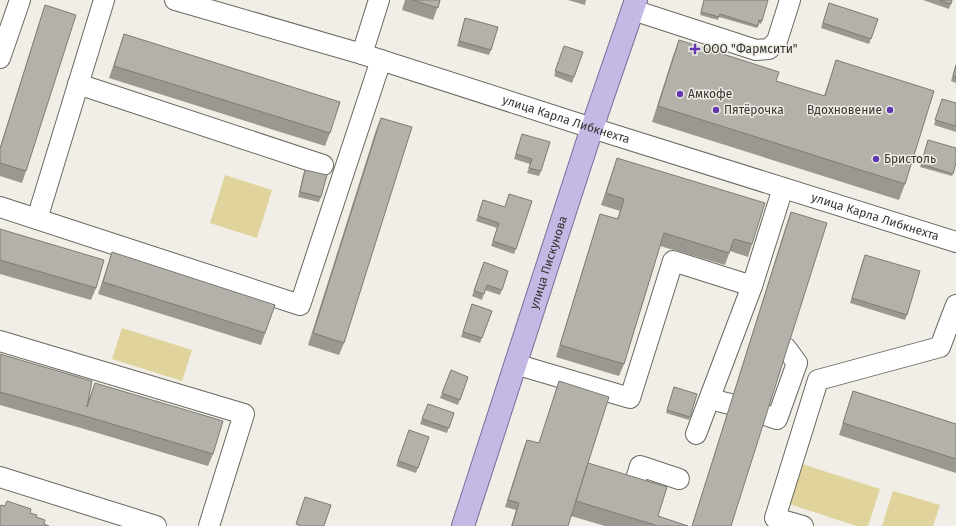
<svg xmlns="http://www.w3.org/2000/svg" width="956" height="526" font-family="'Fira Sans',sans-serif">
<style>
.green{fill:#e0d49c}
.lines{fill:none;stroke-linecap:round;stroke-linejoin:round}
.minor-casing{stroke:#696861;stroke-width:22}
.major-casing{stroke:#786d9a;stroke-width:24}
.minor{stroke:#fff;stroke-width:20}
.major{stroke:#c4b9e5;stroke-width:22}
.wall{fill:#9a9891}
.building{fill:#b3b1a9;stroke:#7d7c76}
.poi-dot{fill:#6238b0;stroke:#f0eee6;stroke-width:1.5}
.labels{text-anchor:middle;dominant-baseline:central;stroke-width:3;stroke-linejoin:round;paint-order:stroke}
.poi-label{font-size:12px;fill:#353431;stroke:#f0eee6;text-anchor:start}
.street-label{font-size:12px;fill:#353431;stroke:#f0eee6}
</style>
<rect width="100%" height="100%" fill="#f0eee6"/>
<!-- green -->
<g class="green">
<polygon points="225,175 272,190 257,238 210,223"/>
<polygon points="122,328 192,350 182,381 112,359"/>
<polygon points="802,464 880,489 868,526 857,526 789,504"/>
<polygon points="893,491 940,505 933,526 882,526"/>
</g>
<g class="lines">
<defs>
<g id="minor">
<path id="s1" d="M 175,0 L 362,54 L 592,128 L 956,242"/>
<polyline points="633,10 756,50 769,49 777,41 790,0"/>
<polyline points="362,54 379,0"/>
<polyline points="0,58 20,0"/>
<polyline points="78,84 323,165"/>
<polyline points="0,207 300,305 381,60"/>
<polyline points="37,219 104,0"/>
<polyline points="0,341 244,414 209,526"/>
<polyline points="515,364 630,398 673,261 752,286 783,188"/>
<polyline points="710,399 730,404"/>
<polyline points="765,415 777,419 797,363 786,348"/>
<polyline points="696,434 752,286"/>
<polyline points="0,477 156,526"/>
<polyline points="632,492 640,466 679,479"/>
<polyline points="803,526 775,518 818,380 940,347 956,305"/>
</g>
<g id="major">
<path id="s2" d="M 463,526 L 592,128 L 636,0"/>
</g>
</defs>
<!-- minor casing -->
<use href="#minor" class="minor-casing"/>
<!-- major casing -->
<use href="#major" class="major-casing"/>
<!-- minor -->
<use href="#minor" class="minor"/>
<!-- major -->
<use href="#major" class="major"/>
</g>
<!-- wall -->
<g class="wall">
<polygon points="405,0 440,0 433,20 402,10"/>
<polygon points="568,0 586,0 585,5"/>
<polygon points="704,0 762,21 761,24 759,23 757,28 719,17 718,20 700,15"/>
<polygon points="923,0 952,0 949,9"/>
<polygon points="829,3 878,19 869,44 821,28"/>
<polygon points="45,5 26,171 22,183 0,176 0,147 41,17"/>
<polygon points="465,18 491,50 489,55 457,46"/>
<polygon points="124,34 330,133 325,146 109,78"/>
<polygon points="679,40 776,81 824,96 836,60 905,184 899,200 652,122 673,56"/>
<polygon points="564,46 583,52 572,83 554,76"/>
<polygon points="956,64 956,83 951,81"/>
<polygon points="942,99 956,103 956,132 934,125"/>
<polygon points="381,118 344,343 339,355 308,345 376,130"/>
<polygon points="522,134 541,171 539,176 527,173 530,164 514,159"/>
<polygon points="928,140 956,163 952,176 920,167"/>
<polygon points="617,158 752,244 748,257 730,251 725,265 660,246 624,364 619,376 556,357 596,226 600,214 617,219 620,211 601,205"/>
<polygon points="305,170 321,197 319,202 298,197 303,175"/>
<polygon points="483,200 516,249 514,254 491,246 497,228 476,221"/>
<polygon points="791,212 731,526 692,526 786,226"/>
<polygon points="0,229 96,288 91,300 0,274"/>
<polygon points="112,252 275,305 261,345 98,294"/>
<polygon points="863,260 907,315 905,320 850,303"/>
<polygon points="484,262 508,271 500,295 485,290 482,300 472,296"/>
<polygon points="472,304 492,311 480,343 461,337"/>
<polygon points="0,354 88,402 95,383 213,454 208,466 81,428 0,405"/>
<polygon points="451,370 468,377 458,405 440,398"/>
<polygon points="559,381 587,467 658,516 688,526 605,526 571,516 568,526 511,526 516,510 505,507 524,447 527,440 539,443"/>
<polygon points="674,387 697,394 689,420 666,413"/>
<polygon points="853,391 956,424 956,473 839,435"/>
<polygon points="428,404 454,413 447,433 420,424"/>
<polygon points="409,430 429,437 416,473 396,466"/>
</g>
<!-- building -->
<g class="building">
<polygon points="412,0 440,0 438,8"/>
<polygon points="704,0 768,0 762,21 759,20 758,26 720,14 719,17 701,12"/>
<polygon points="940,0 952,0 951,4"/>
<polygon points="829,3 878,19 871,39 823,23"/>
<polygon points="45,5 76,15 26,171 0,163 0,149"/>
<polygon points="465,18 498,27 491,50 459,41"/>
<polygon points="124,34 340,102 330,133 114,66"/>
<polygon points="679,40 779,72 776,81 825,96 836,60 934,91 905,184 658,106"/>
<polygon points="564,46 583,52 574,77 555,71"/>
<polygon points="956,65 956,77 953,76"/>
<polygon points="942,99 956,103 956,126 935,120"/>
<polygon points="381,118 412,127 344,343 313,333"/>
<polygon points="522,134 550,142 541,171 529,168 532,159 516,154"/>
<polygon points="928,140 956,148 956,163 953,174 921,164"/>
<polygon points="617,158 765,203 752,244 734,239 729,253 664,233 624,364 560,345 600,214 618,219 624,199 606,193"/>
<polygon points="305,170 327,175 321,197 300,192"/>
<polygon points="509,194 532,201 516,249 493,241 499,223 478,216 483,200 505,207"/>
<polygon points="791,212 827,223 731,526 692,526"/>
<polygon points="0,229 104,260 96,288 0,260"/>
<polygon points="112,252 275,305 265,333 103,282"/>
<polygon points="865,255 920,271 907,315 852,298"/>
<polygon points="484,262 508,271 502,290 487,285 484,294 474,291"/>
<polygon points="472,304 492,311 482,338 463,332"/>
<polygon points="0,354 92,381 87,407 95,383 223,421 213,454 85,416 0,392"/>
<polygon points="451,370 468,377 460,400 442,393"/>
<polygon points="559,381 609,397 568,526 512,526 519,503 508,500 527,440 539,443"/>
<polygon points="674,387 697,394 690,417 667,410"/>
<polygon points="853,391 956,424 956,459 843,423"/>
<polygon points="428,404 454,413 449,428 422,419"/>
<polygon points="409,430 429,437 418,468 398,461"/>
<polygon points="588,463 667,487 658,516 688,526 655,526 655,525 576,501"/>
<polygon points="305,497 331,505 324,526 301,526 296,524"/>
<polygon points="7,501 31,509 30,513 37,515 36,517 45,520 44,524 49,526 0,526 0,507 1,505 5,506"/>
</g>
<!-- markers -->
<g class="poi-dot">
<path d="M693 43h4v4h4v4h-4v4h-4v-4h-4v-4h4z"/>
<circle cx="680" cy="94" r="4"/>
<circle cx="716" cy="110" r="4"/>
<circle cx="890" cy="110" r="4"/>
<circle cx="876" cy="159" r="4"/>
</g>
<g class="labels">
<!-- poi labels -->
<g class="poi-label">
<text x="703" y="49">ООО "Фармсити"</text>
<text x="688" y="94">Амкофе</text>
<text x="724" y="110">Пятёрочка</text>
<text x="882" y="110" text-anchor="end">Вдохновение</text>
<text x="884" y="159">Бристоль</text>
</g>
<!-- street labels -->
<g class="street-label">
<text stroke="none"><textPath href="#s1" startOffset="409">улица Карла Либкнехта</textPath></text>
<text stroke="none"><textPath href="#s1" startOffset="733">улица Карла Либкнехта</textPath></text>
<text stroke="none"><textPath href="#s2" startOffset="277">улица Пискунова</textPath></text>
</g>
</g>
</svg>
